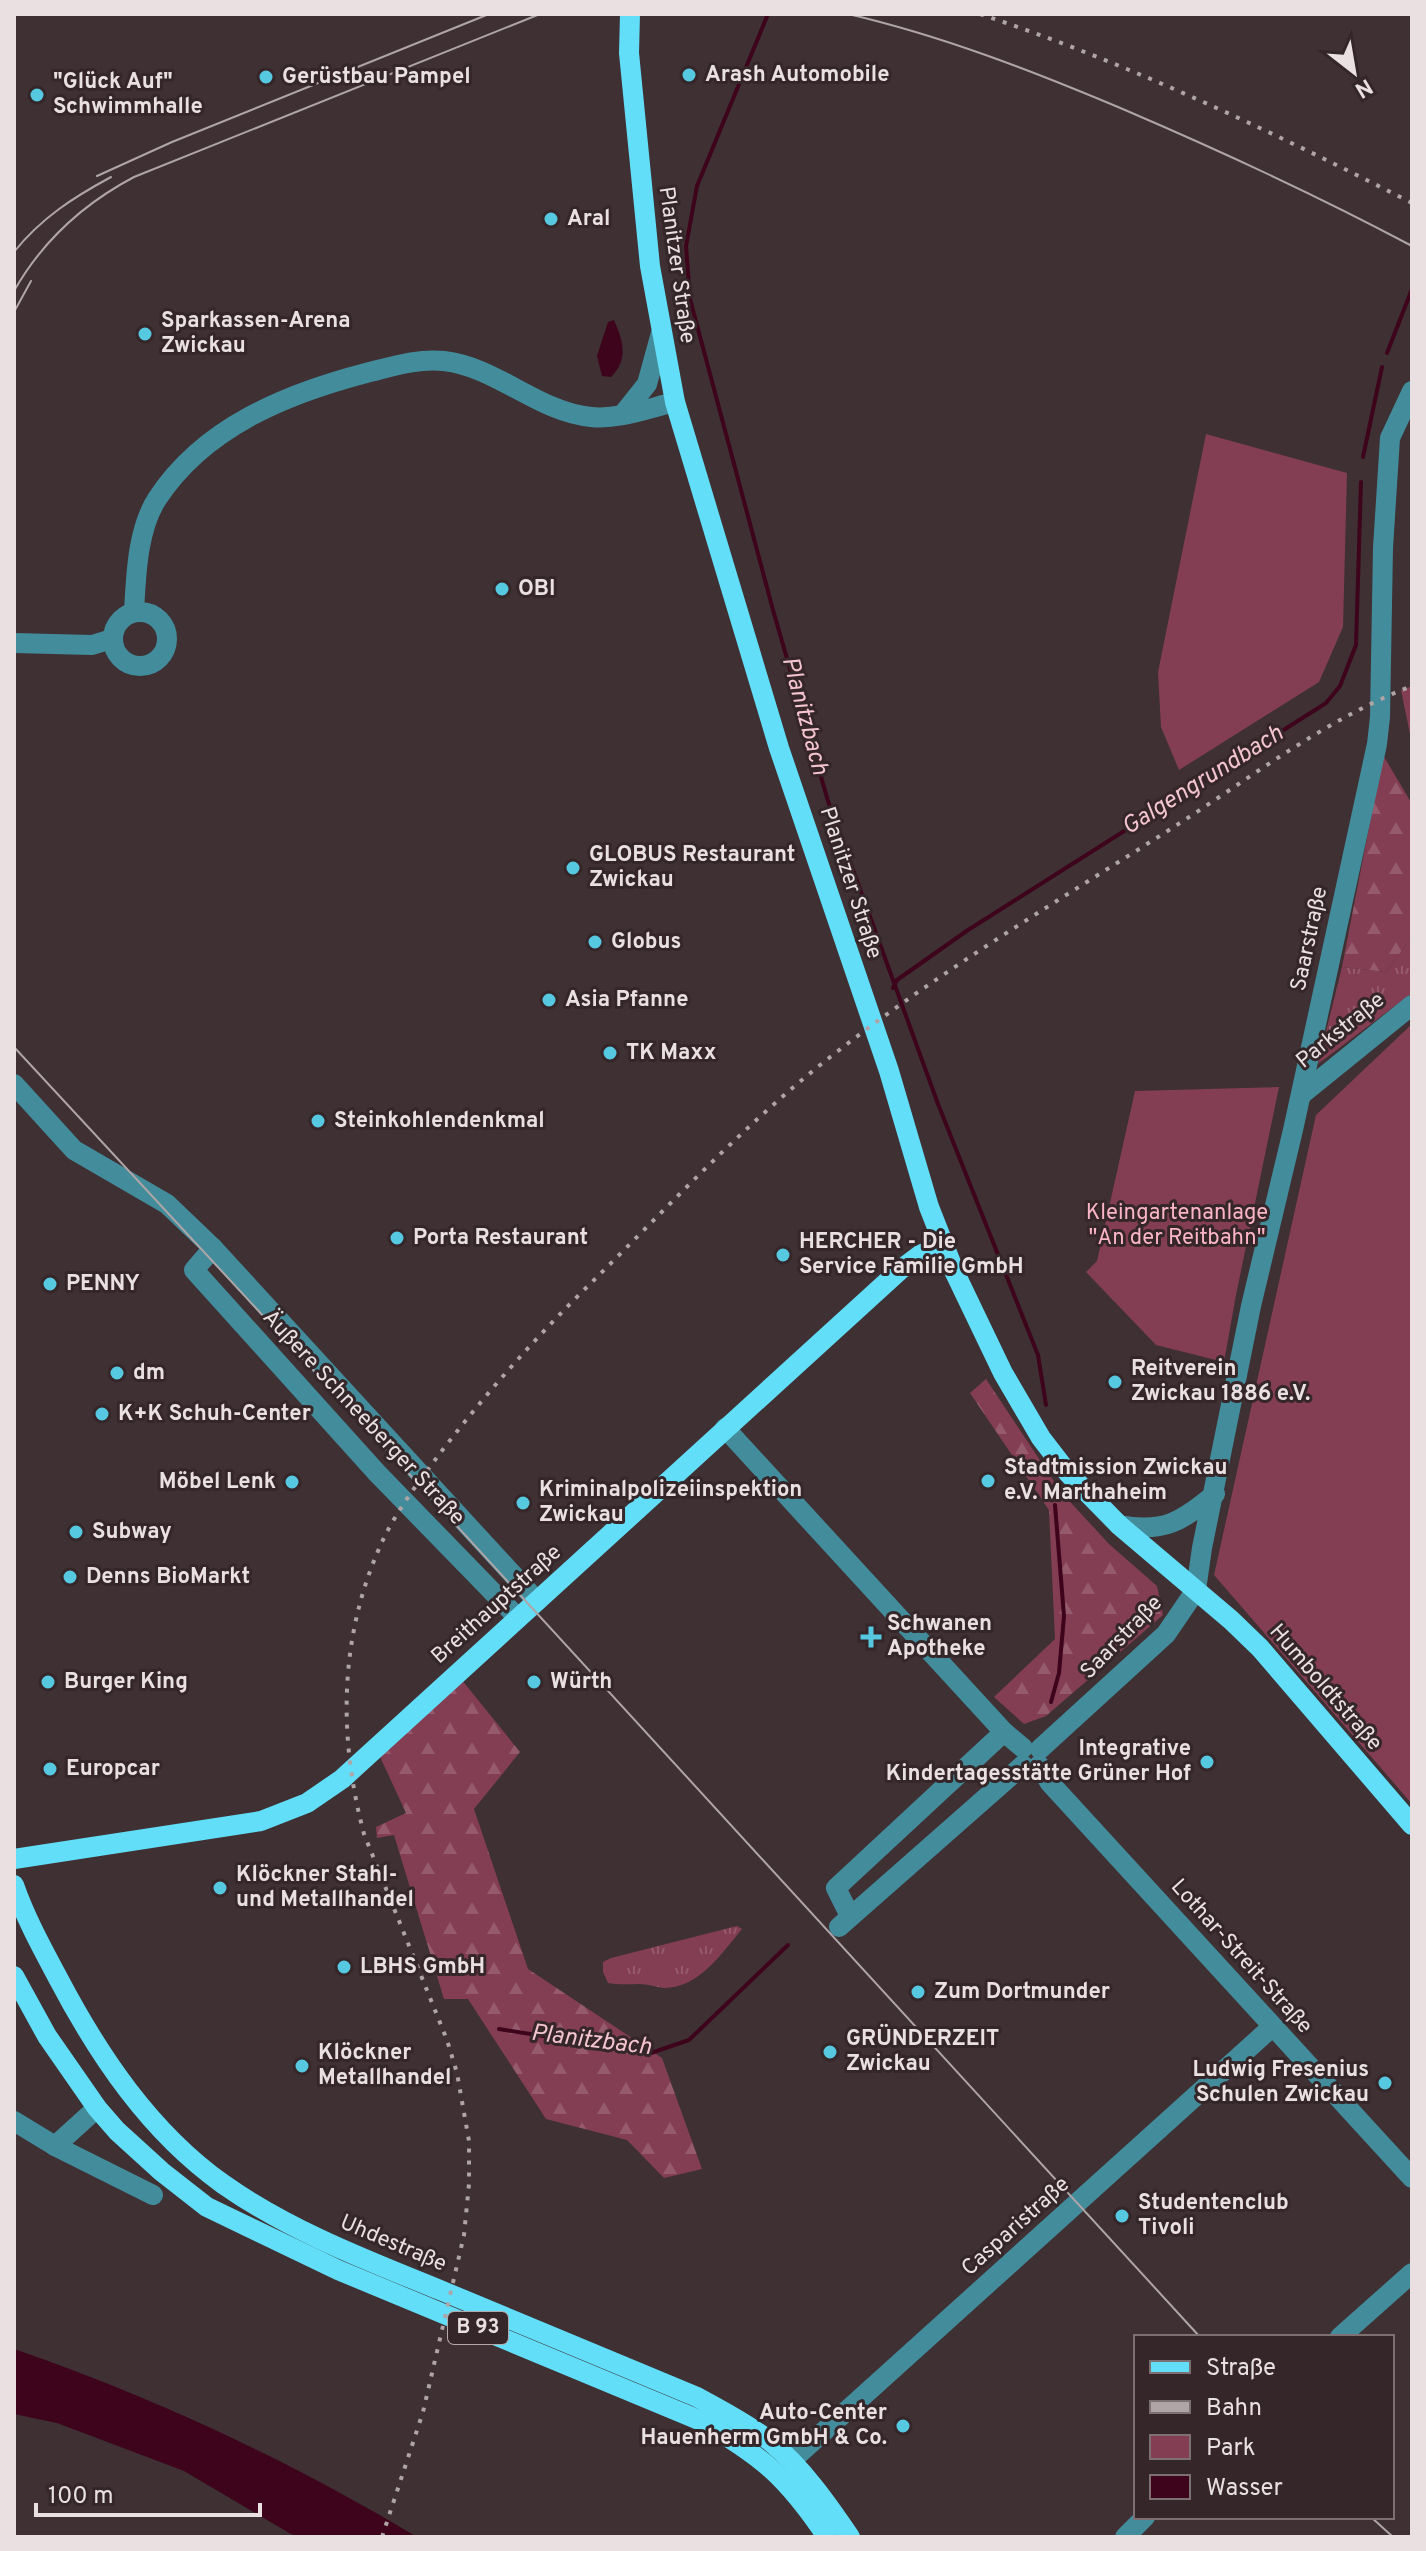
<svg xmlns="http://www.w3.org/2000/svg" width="1426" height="2551" font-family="Overpass,sans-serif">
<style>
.grass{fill:url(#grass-tufts)}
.forest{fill:url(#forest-firs)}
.green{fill:#833e53}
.water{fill:#3d041b}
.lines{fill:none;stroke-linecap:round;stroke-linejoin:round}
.stream{stroke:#3d041b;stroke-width:4}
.minor{stroke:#438c9b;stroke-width:20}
.major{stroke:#62def8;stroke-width:20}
.tram{stroke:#afa4a6;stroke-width:2}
.rail{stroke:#afa4a6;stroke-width:4;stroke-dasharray:4 8;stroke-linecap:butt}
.poi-dot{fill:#56c9e1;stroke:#342629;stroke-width:3}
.labels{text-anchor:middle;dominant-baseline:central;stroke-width:6;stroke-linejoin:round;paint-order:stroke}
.shield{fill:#342629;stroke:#b3a8aa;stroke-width:2}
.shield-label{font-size:20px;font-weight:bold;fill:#eae0e2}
.poi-label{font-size:22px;font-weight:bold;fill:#eae0e2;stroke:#342629;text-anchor:start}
.street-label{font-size:22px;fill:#eae0e2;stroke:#342629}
.park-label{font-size:22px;fill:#fbb5c7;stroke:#342629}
.water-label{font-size:24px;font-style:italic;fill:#f4c5d1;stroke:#342629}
</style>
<defs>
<pattern id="grass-tufts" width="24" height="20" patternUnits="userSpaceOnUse" patternTransform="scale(2)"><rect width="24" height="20" fill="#833e53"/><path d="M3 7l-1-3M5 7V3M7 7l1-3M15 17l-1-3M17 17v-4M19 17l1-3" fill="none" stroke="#955a6b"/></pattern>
<pattern id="forest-firs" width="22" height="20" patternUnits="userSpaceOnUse" patternTransform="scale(2)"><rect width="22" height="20" fill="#833e53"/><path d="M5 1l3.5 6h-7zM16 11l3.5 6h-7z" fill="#955a6b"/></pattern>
</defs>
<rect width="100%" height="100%" fill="#3e3033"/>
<!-- grass -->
<g class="grass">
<polygon points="1412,937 1412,993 1318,1064 1342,967 1386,972"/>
<path d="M 737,1926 L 742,1929 C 722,1953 699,1988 664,1988 C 656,1987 648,1984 639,1984 C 628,1984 619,1985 608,1983 L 603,1972 L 603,1962 L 611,1958 Z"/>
</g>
<!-- forest -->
<g class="forest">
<polygon points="1383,755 1412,804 1412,937 1386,972 1342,967"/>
<polygon points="986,1379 1061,1492 1109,1544 1157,1586 1163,1615 1046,1716 1024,1724 994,1697 1055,1639 1049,1510 970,1393"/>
<polygon points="457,1674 520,1752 474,1809 528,1969 662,2058 702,2169 664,2178 627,2140 546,2119 468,1999 444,1999 394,1835 377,1838 376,1827 406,1813 376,1748"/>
</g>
<!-- green -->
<g class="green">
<polygon points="1206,434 1347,473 1343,627 1319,682 1179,770 1161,727 1158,672"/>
<polygon points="1412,686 1412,744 1401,690"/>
<polygon points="1412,1024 1412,1804 1214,1575 1316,1115"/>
<polygon points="1279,1087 1236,1295 1224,1362 1156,1345 1086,1272 1097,1261 1135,1091"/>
</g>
<!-- water -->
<g class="water">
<path d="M 614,320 C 623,341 629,359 611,377 L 602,376 L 597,356 L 608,322 Z"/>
<path d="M 14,2349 C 154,2397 290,2461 417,2537 L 296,2537 L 184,2471 L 57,2423 L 14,2414 Z"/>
</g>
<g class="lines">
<!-- stream -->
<g class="stream">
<polyline points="768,14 697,186 686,246 690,299 773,610 828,801 938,1104 1038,1355 1046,1405"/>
<polyline points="1387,353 1412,289"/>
<polyline points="1363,457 1382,367"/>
<polyline points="893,988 897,980 968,930 1326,703 1340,686 1356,645 1361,482"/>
<polyline points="1051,1702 1059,1673 1064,1616 1055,1505"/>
<polyline points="499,2029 651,2053 689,2040 788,1945"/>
</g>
<!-- minor -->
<g class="minor">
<polyline points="624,413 647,384 661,333"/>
<circle cx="140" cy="639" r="27"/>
<path d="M 134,612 C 136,577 137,530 157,499 C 204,427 286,394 366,373 C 391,367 417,358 444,361 C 497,367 538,412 591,417 C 618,420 649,408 675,402"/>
<polyline points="14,643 92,645 112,639"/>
<polyline points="14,1084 74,1150 167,1204 213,1248 537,1601"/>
<polyline points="1301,1095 1412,1005"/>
<polyline points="213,1248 194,1270 377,1473 518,1618"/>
<polyline points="725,1428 1004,1732 1023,1748"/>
<path d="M 1119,1525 C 1165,1533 1180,1522 1215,1494"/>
<polyline points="1040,1749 1166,1634 1196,1590 1202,1548 1251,1306 1293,1130 1377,744 1380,717 1383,548 1390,438 1412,391"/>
<polyline points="1039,1765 1050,1783 1412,2178"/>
<polyline points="850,1916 836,1888 1004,1732"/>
<polyline points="839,1927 1023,1765"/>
<polyline points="14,2121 55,2146 97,2108"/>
<polyline points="55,2146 153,2195"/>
<polyline points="1340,2337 1412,2273"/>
<polyline points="791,2461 1272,2027"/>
<polyline points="1125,2537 1145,2517"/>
</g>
<!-- major -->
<g class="major">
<polyline points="630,14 629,53 650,266 675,402 779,748 889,1071 929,1207 955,1273 1003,1373 1041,1438 1068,1473 1119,1525 1231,1620 1260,1648 1412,1825"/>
<polyline points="14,1859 261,1821 307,1803 342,1779 900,1270 920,1255 943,1245"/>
<path d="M 14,1885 C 25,1917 42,1948 58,1978 C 99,2056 150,2132 223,2184 C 288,2230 366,2260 440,2290 C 526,2326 611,2361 697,2397 C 722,2411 748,2424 771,2442 C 803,2469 827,2503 850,2537"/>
<path d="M 14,1976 L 47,2036 L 97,2108 L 117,2131 L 161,2171 L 207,2207 L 338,2270 L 699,2420 C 761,2455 787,2477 827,2537"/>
</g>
<!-- tram -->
<g class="tram">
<path d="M 848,14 C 943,36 1035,72 1125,110 C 1223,152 1318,196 1412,246"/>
<polyline points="97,176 172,142 489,14"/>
<path d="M 14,252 C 41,218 74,197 111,177"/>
<path d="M 14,291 C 43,240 83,204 134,177 L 540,14"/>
<polyline points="14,312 31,281"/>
<polyline points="14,1047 368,1429 1200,2337"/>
<polyline points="1371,2517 1393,2537"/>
</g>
<!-- rail -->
<g class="rail">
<path d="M 980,14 C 1130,64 1271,131 1412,203"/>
<path d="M 382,2537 L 423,2412 L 464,2235 L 469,2184 L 469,2141 L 457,2073 L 447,2040 L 364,1834 C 338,1736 339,1636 382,1542 C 397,1510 420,1480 441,1452 C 487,1392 536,1337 590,1284 C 670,1205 748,1120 838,1051 C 943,969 1058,901 1169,830 C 1248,780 1325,719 1412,686"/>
</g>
</g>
<!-- markers -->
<g class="poi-dot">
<circle cx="689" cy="75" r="8"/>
<circle cx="266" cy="77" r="8"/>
<circle cx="37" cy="95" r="8"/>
<circle cx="551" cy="219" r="8"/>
<circle cx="145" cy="334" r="8"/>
<circle cx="502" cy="589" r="8"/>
<circle cx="573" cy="868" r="8"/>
<circle cx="595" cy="942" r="8"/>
<circle cx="549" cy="1000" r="8"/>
<circle cx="610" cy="1053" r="8"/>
<circle cx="318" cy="1121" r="8"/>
<circle cx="397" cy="1238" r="8"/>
<circle cx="783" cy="1255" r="8"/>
<circle cx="50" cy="1284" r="8"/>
<circle cx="117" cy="1373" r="8"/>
<circle cx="1115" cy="1382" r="8"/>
<circle cx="102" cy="1414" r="8"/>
<circle cx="988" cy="1481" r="8"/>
<circle cx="292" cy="1482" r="8"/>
<circle cx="523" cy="1503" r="8"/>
<circle cx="76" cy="1532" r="8"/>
<circle cx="70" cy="1577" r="8"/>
<path d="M867 1625h8v8h8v8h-8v8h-8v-8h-8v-8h8z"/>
<circle cx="48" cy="1682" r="8"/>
<circle cx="534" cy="1682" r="8"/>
<circle cx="1207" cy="1762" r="8"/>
<circle cx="50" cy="1769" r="8"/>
<circle cx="220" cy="1888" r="8"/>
<circle cx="344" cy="1967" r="8"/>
<circle cx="918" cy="1992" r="8"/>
<circle cx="830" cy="2052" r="8"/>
<circle cx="302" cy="2066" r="8"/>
<circle cx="1385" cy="2083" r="8"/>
<circle cx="1122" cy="2216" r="8"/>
<circle cx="903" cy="2426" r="8"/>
</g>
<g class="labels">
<!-- shield labels -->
<rect class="shield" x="448" y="2312" width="60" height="32" rx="6"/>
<g class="shield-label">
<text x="478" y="2328">B 93</text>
</g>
<!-- poi labels -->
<g class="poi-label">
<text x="705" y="75">Arash Automobile</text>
<text x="282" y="77">Gerüstbau Pampel</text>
<text x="53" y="82">"Glück Auf"<tspan x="53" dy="25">Schwimmhalle</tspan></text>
<text x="567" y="219">Aral</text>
<text x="161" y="321">Sparkassen-Arena<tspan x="161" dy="25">Zwickau</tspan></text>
<text x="518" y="589">OBI</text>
<text x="589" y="855">GLOBUS Restaurant<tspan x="589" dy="25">Zwickau</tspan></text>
<text x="611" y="942">Globus</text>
<text x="565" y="1000">Asia Pfanne</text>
<text x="626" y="1053">TK Maxx</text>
<text x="334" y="1121">Steinkohlendenkmal</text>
<text x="413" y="1238">Porta Restaurant</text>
<text x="799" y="1242">HERCHER - Die<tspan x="799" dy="25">Service Familie GmbH</tspan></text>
<text x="66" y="1284">PENNY</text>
<text x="1131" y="1369">Reitverein<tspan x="1131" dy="25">Zwickau 1886 e.V.</tspan></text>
<text x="133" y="1373">dm</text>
<text x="118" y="1414">K+K Schuh-Center</text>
<text x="1004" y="1468">Stadtmission Zwickau<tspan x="1004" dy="25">e.V. Marthaheim</tspan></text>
<text x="276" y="1482" text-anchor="end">Möbel Lenk</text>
<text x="539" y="1490">Kriminalpolizeiinspektion<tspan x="539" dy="25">Zwickau</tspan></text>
<text x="92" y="1532">Subway</text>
<text x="86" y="1577">Denns BioMarkt</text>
<text x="887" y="1624">Schwanen<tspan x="887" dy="25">Apotheke</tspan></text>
<text x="64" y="1682">Burger King</text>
<text x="550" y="1682">Würth</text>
<text x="1191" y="1749" text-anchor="end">Integrative<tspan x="1191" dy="25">Kindertagesstätte Grüner Hof</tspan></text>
<text x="66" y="1769">Europcar</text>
<text x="236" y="1875">Klöckner Stahl-<tspan x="236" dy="25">und Metallhandel</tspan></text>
<text x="360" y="1967">LBHS GmbH</text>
<text x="934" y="1992">Zum Dortmunder</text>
<text x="846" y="2039">GRÜNDERZEIT<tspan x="846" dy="25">Zwickau</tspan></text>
<text x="318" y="2053">Klöckner<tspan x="318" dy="25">Metallhandel</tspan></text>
<text x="1369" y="2070" text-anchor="end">Ludwig Fresenius<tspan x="1369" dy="25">Schulen Zwickau</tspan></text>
<text x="1138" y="2203">Studentenclub<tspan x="1138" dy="25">Tivoli</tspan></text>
<text x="887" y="2413" text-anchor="end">Auto-Center<tspan x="887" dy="25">Hauenherm GmbH &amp; Co.</tspan></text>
</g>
<!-- street labels -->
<g class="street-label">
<text transform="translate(676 265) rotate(82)">Planitzer Straße</text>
<text transform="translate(850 883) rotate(72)">Planitzer Straße</text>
<text transform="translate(1310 939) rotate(-78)">Saarstraße</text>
<text transform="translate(1341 1031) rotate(-39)">Parkstraße</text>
<text transform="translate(363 1418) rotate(47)">Äußere Schneeberger Straße</text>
<text transform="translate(497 1605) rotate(-42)">Breithauptstraße</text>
<text transform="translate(1122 1638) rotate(-46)">Saarstraße</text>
<text transform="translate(1325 1688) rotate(49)">Humboldtstraße</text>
<text transform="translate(1241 1957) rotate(48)">Lothar-Streit-Straße</text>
<text transform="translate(1016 2227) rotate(-42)">Casparistraße</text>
<text transform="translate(393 2244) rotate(23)">Uhdestraße</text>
</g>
<!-- park labels -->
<g class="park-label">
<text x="1177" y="1213">Kleingartenanlage<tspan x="1177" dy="25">"An der Reitbahn"</tspan></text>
</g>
<!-- water labels -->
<g class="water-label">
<text transform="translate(804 716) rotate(75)">Planitzbach</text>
<text transform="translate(1203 781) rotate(-32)">Galgengrundbach</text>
<text transform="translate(591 2041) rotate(7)">Planitzbach</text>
</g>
</g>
<!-- border -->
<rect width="1426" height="2551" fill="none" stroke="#eae0e2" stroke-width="32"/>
<!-- legend -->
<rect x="1134" y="2335" width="260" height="184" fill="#342629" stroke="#7d7073" stroke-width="2"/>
<rect x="1150" y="2361" width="40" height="12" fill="#62def8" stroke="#7d7073" stroke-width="2"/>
<text x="1206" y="2375" font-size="24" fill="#eae0e2">Straße</text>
<rect x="1150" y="2401" width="40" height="12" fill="#afa4a6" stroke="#7d7073" stroke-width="2"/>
<text x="1206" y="2415" font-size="24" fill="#eae0e2">Bahn</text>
<rect x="1150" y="2435" width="40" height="24" fill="#833e53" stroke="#7d7073" stroke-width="2"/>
<text x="1206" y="2455" font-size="24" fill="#eae0e2">Park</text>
<rect x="1150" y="2475" width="40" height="24" fill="#3d041b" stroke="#7d7073" stroke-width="2"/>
<text x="1206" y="2495" font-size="24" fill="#eae0e2">Wasser</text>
<!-- north arrow -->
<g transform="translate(1354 72) rotate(149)" stroke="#342629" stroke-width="6" paint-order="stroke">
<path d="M0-6L14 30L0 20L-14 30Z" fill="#eae0e2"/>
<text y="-12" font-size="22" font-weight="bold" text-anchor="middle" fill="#eae0e2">N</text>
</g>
<!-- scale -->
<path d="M36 2503v12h224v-12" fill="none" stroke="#eae0e2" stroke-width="4"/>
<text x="48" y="2503" font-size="24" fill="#eae0e2" stroke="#342629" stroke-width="6" paint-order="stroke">100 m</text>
</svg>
